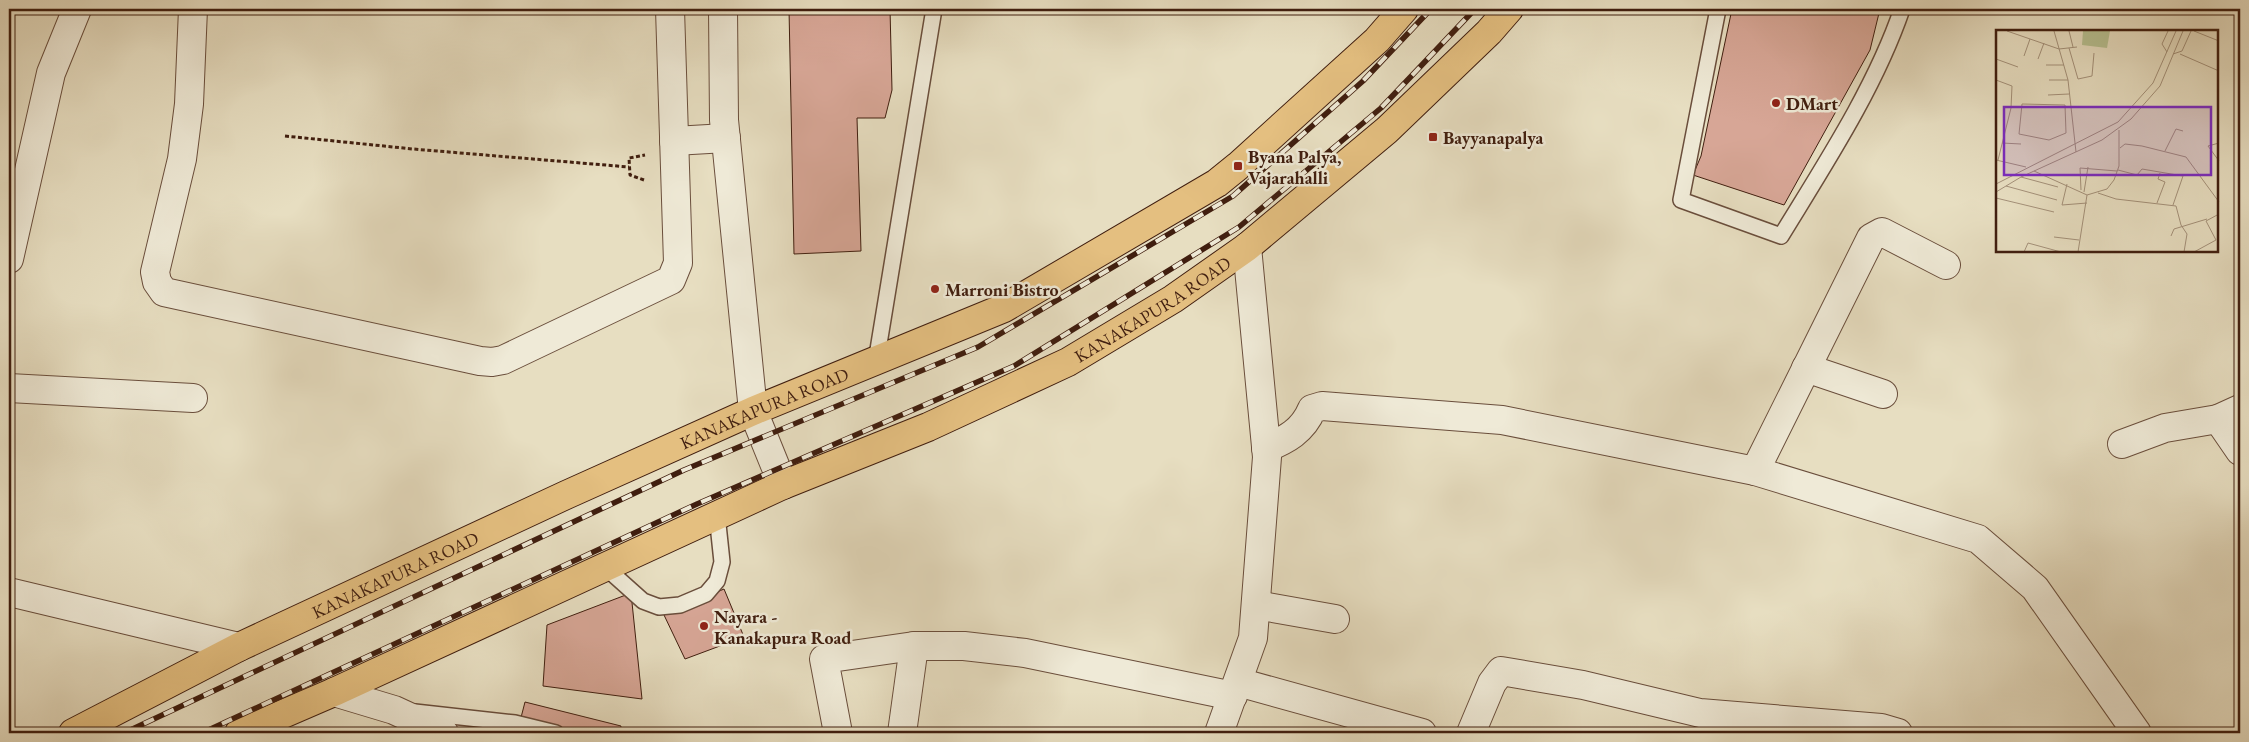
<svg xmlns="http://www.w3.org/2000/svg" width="2249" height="742" font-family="'EB Garamond',serif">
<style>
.building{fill:#d7a696;stroke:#401e0f}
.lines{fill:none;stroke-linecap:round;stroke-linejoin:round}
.service-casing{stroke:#6a4e3c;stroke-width:18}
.minor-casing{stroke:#6a4e3c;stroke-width:30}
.tertiary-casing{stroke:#6a4e3c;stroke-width:30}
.trunk-casing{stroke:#401e0f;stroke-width:30}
.path{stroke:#401e0f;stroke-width:3;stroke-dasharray:4 2.5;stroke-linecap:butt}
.service{stroke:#efead7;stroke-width:15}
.minor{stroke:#efead7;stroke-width:28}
.tertiary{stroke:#efead7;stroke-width:28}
.trunk{stroke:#e4bf80;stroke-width:28}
.rail-casing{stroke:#401e0f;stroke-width:5.5}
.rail{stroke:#efead7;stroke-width:4;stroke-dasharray:11;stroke-linecap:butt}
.poi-dot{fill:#8f2418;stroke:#efead7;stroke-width:2}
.labels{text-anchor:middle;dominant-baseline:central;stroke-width:5;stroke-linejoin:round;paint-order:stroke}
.poi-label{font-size:18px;font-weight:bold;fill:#401e0f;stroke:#efead7;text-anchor:start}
.street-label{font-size:18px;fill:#401e0f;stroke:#efead7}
.inset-road{fill:none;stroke:#a4917a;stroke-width:1}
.view{fill:#7b2cbf;fill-opacity:0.15;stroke:#7b2cbf;stroke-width:2.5}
.inset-edge{fill:none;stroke:#401e0f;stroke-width:2.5}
</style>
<rect width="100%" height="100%" fill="#e7dec1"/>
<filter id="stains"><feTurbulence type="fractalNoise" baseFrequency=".004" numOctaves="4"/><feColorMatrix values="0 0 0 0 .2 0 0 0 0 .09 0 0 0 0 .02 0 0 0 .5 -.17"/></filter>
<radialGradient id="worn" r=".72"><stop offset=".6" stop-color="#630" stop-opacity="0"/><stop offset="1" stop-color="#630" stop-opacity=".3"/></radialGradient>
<!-- building -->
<g class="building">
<polygon points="789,9 890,9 892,90 885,118 857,118 861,251 794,254"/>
<polygon points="1732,9 1880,9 1870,50 1784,205 1693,175 1701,156"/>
<polygon points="724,589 744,637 685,659 664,615"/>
<polygon points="631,593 642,699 543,686 547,625"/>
<polygon points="525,702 621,726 620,733 517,733"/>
</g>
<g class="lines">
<defs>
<g id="service">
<path d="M 1718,9 L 1681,200 L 1781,236 C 1825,164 1875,88 1902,9"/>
<polyline points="876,362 934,9"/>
<polyline points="605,567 643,601 659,607 680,605 706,594 717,581 722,562 717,515"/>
<polyline points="415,712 515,723 556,733"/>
</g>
<g id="minor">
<polyline points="193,9 189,104 182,159 155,272 157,282 164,292 480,361 492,362 503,360 671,280 678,263 670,9"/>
<polyline points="723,9 724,120 753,411 783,485"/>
<polyline points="674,141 726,138"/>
<polyline points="9,259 51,73 77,9"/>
<polyline points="1806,368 1883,394"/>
<polyline points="9,388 193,398"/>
<polyline points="2240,409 2218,419 2240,451"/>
<polyline points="2122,444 2165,428 2218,419"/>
<path d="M 1266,448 C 1286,440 1303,431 1312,409 L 1322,406 L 1502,420 L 1755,471 L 1978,539 L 2035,588 L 2137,733"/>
<polyline points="1755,471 1871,238 1882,232 1946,265"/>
<polyline points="1256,605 1335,619"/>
<polyline points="1238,682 1422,733"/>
<polyline points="838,733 824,659 914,646 964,646 1025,653 1233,696"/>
<polyline points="902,733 914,646"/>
<polyline points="1219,733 1253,638 1267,457 1247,247"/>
<polyline points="1471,733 1492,683 1501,671 1583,685 1700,713 1881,728 1898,733"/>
</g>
<g id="tertiary">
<polyline points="9,592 239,647"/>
<polyline points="334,692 394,710 444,733"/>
</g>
<g id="trunk">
<path id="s1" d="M 73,733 L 239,647 L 566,495 L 753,411 L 1004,308 L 1217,183 L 1238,166 L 1377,40 L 1404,9"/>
<path id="s2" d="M 239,733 L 334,692 L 783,485 L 928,427 L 1068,362 L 1173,299 L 1247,247 L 1387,130 L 1489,32 L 1509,9"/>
</g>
</defs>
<!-- service casing -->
<use href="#service" class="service-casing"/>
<!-- minor casing -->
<use href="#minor" class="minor-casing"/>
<!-- tertiary casing -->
<use href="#tertiary" class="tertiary-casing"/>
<!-- trunk casing -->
<use href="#trunk" class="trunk-casing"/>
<!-- path -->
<g class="path">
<polyline points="285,136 413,149 629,167"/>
<polyline points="644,180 630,175 629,158 645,155"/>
</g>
<!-- service -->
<use href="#service" class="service"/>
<!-- minor -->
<use href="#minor" class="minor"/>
<!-- tertiary -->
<use href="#tertiary" class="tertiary"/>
<!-- trunk -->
<use href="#trunk" class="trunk"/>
<defs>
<g id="rail">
<polyline points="124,733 684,470 978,347 1233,196 1363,81 1431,9"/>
<polyline points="202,733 697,504 1014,366 1239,227 1381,108 1475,9"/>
</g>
</defs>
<!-- rail casing -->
<use href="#rail" class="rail-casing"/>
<!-- rail -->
<use href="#rail" class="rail"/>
</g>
<!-- markers -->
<g class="poi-dot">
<circle cx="1776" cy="103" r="5"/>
<rect x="1428" y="132" width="10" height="10" rx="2.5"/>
<rect x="1233" y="161" width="10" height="10" rx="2.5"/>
<circle cx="935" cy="289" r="5"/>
<circle cx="704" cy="626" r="5"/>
</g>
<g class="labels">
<!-- poi labels -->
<g class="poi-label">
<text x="1786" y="103">DMart</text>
<text x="1443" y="137">Bayyanapalya</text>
<text x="1248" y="156">Byana Palya,<tspan x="1248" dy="21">Vajarahalli</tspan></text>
<text x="945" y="289">Marroni Bistro</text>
<text x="714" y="616">Nayara -<tspan x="714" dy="21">Kanakapura Road</tspan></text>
</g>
<!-- street labels -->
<g class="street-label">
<text stroke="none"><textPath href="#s2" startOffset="1008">KANAKAPURA ROAD</textPath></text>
<text stroke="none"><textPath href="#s1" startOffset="764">KANAKAPURA ROAD</textPath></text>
<text stroke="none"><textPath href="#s1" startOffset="359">KANAKAPURA ROAD</textPath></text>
</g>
</g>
<!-- overview -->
<g transform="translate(1996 30)">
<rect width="222" height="222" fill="#e7dec1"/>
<path d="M 87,1 L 114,1 L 111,18 L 86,15 Z" fill="#b7c192"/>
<path class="inset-road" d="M 11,1 L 63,19 L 81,17M 58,1 L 72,50 L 80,122M 73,1 L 77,17M 198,1 L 223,11M 73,18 L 82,49 L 96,46 L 98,23M 171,22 L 166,14 L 172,1M 177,24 L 186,21 L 195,1M 184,24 L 223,41M 28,26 L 34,9M 0,29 L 22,37M 42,29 L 48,13M 50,35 L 68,35M 0,50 L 16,56 L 15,78 L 2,130M 53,50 L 72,50M 52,65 L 73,64M 26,74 L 69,75 L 70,103 L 53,110 L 23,104 ZM 6,113 L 25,114M 223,113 L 212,116 L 223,131M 124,118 L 129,114 L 146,116 L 190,127 L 223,172M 169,121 L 180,99 L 187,101M 0,130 L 30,137M 122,140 L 141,145 L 146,139 L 187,146 L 177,175M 38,141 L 91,165 L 82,222M 25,147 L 62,157M 0,154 L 122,92 L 157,53 L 180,1M 71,154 L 66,175 L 91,173M 10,156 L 61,170M 85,160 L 84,138 L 121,141M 0,162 L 25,147 L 106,110 L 135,89 L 164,56 L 187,1M 88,162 L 92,137M 102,163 L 120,169 L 180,176 L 185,195 L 191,204 L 188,222M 91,165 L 111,159 L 118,150 L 123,136 L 123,100M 0,168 L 58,182M 161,173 L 169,152 L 162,149 L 164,143M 175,206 L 178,199 L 211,189M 58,207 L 83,210M 28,222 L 32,213 L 65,222M 198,222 L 220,210 L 210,191 L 223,184"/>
<path class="view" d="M 8,77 L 215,77 L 215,145 L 8,145 Z"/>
<rect width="222" height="222" class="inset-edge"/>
</g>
<!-- margin -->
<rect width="2249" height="742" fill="none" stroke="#e7dec1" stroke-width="30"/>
<rect x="10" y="10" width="2229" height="722" fill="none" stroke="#401e0f" stroke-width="2.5"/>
<rect x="15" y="15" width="2219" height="712" fill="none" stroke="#401e0f"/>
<rect width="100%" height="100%" filter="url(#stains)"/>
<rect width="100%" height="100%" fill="url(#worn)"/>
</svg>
